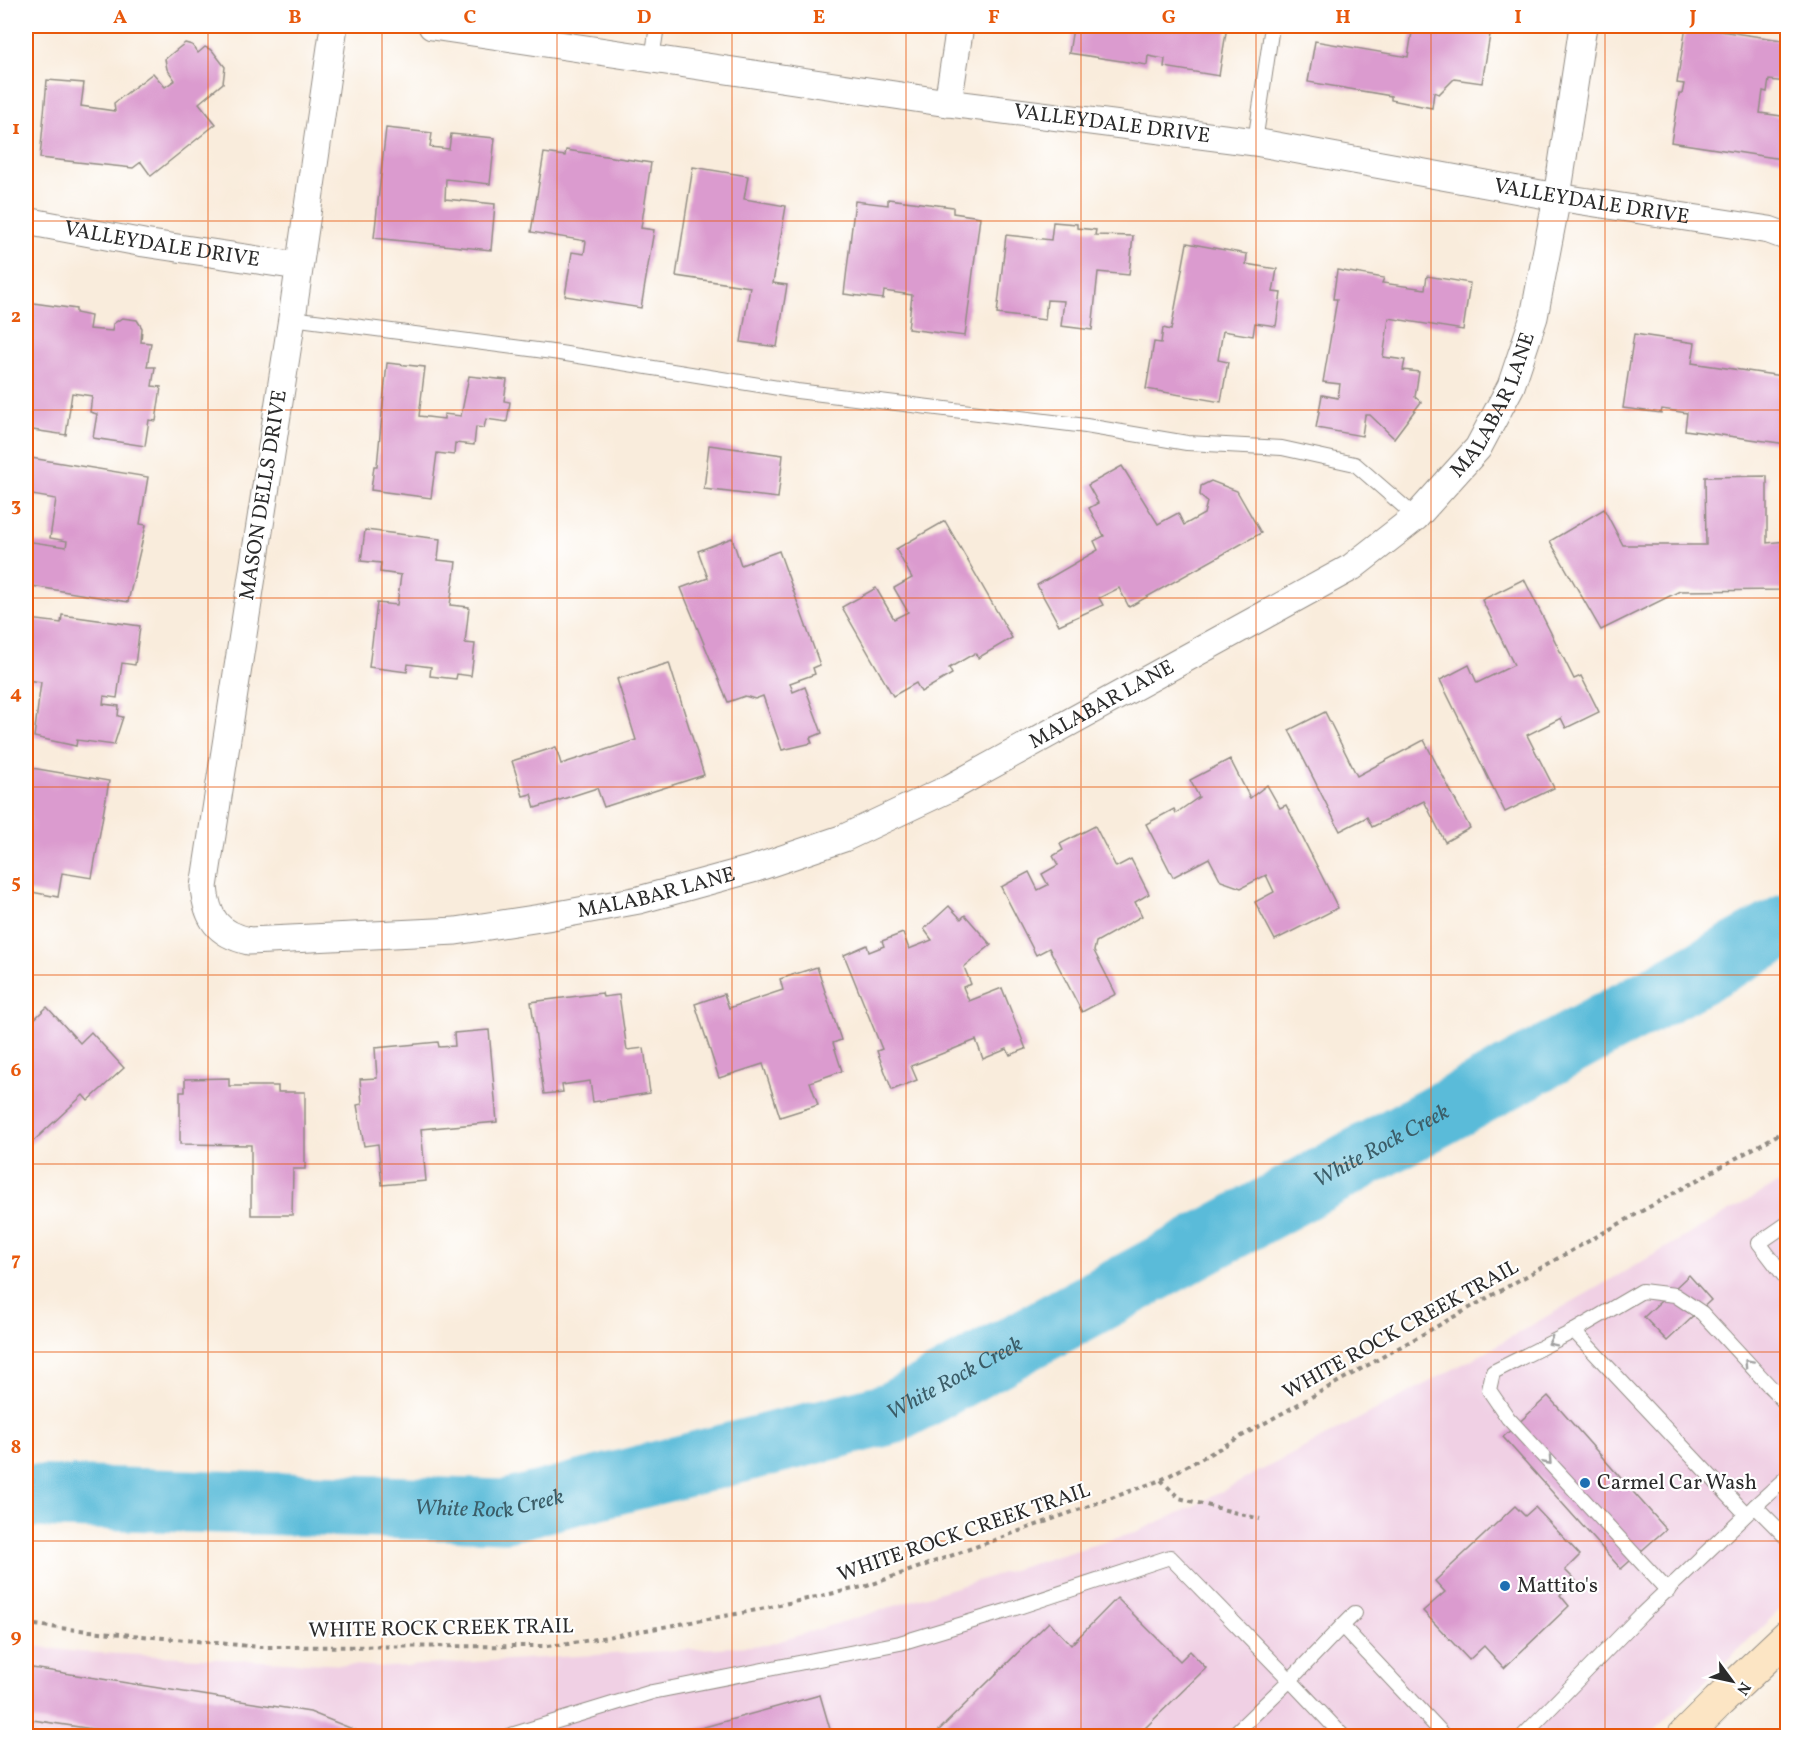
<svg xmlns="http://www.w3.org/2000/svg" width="1813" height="1762" font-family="Vollkorn,serif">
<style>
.built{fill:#f0d0e4}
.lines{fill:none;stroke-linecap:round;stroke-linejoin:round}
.river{stroke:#5abbd9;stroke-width:63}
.building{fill:#db9bcf}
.service-casing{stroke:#928c84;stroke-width:16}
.minor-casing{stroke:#928c84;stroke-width:29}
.secondary-casing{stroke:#928c84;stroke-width:35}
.path{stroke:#928c84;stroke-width:4;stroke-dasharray:4.5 4.5;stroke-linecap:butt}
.service{stroke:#fff;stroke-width:14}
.minor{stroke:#fff;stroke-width:27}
.secondary{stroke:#fce5c4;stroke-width:33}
.oneway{stroke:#a0a0a0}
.grid{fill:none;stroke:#e8590c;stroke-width:1.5;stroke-opacity:0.55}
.poi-dot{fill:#1f6fb2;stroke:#fff;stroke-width:2}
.labels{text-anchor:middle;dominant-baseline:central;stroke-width:4.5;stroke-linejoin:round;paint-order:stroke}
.street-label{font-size:21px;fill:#2b2b2b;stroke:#fff}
.poi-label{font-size:21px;fill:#2b2b2b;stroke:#fff;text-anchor:start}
.water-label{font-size:22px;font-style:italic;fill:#3b5d68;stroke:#fff}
.neatline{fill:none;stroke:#e8590c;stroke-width:2}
.grid-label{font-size:20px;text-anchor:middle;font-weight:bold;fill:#e8590c}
</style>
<rect width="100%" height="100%" fill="#fff"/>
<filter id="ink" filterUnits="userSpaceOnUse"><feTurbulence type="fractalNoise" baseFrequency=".0167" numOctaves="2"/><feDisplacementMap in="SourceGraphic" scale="12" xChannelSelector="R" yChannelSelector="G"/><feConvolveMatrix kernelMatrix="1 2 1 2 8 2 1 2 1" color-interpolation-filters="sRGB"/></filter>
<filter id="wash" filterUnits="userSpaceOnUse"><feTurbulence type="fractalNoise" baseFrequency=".008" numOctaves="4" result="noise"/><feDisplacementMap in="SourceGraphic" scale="24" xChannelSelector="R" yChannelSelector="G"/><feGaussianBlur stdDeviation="1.35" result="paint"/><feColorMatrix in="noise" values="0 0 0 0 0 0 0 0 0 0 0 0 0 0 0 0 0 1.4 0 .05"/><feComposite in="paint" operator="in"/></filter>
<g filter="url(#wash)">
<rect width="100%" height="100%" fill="#f9ecdc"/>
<!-- built -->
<polygon class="built" points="1787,1178 1787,1603 1648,1736 26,1736 26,1645 79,1652 389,1667 767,1645 1133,1533 1194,1506 1478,1356"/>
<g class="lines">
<!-- river -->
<path class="river" id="s1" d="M 26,1496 L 506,1511 L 892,1413 L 1788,925"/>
</g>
<g id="blocks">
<!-- building -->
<g class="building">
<polygon points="1068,26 1227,26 1219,76 1164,67 1165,59 1148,56 1147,65 1069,53 1073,28"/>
<polygon points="1413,26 1470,26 1469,32 1490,35 1482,83 1454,79 1439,94 1434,92 1432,108 1391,100 1391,96 1308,82 1315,41 1408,57"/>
<polygon points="1686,26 1788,41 1788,82 1769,80 1767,92 1763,91 1760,113 1788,117 1788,160 1671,142 1679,94 1682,94 1684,84 1677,83"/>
<polygon points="185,43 192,45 198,53 205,47 212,50 225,67 223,83 199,103 216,124 151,176 141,162 133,168 40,158 47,80 84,83 81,106 115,111 114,103 153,73 165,87 175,80 167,69 165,59"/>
<polygon points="386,128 432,133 430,147 449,149 451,134 495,138 490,184 446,179 445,199 495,204 491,250 374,238"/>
<polygon points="566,150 651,163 641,228 654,230 641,308 565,296 572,252 584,254 586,241 531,232 544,153 565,156"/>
<polygon points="693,167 748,176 744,199 786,206 773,283 787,285 777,347 741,342 750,287 676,276"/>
<polygon points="888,199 953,207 953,213 980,217 965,336 908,329 912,295 884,291 883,299 844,294 855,201 888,205"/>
<polygon points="1053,222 1077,224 1077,228 1096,230 1095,235 1133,236 1129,275 1098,272 1092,330 1061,326 1064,301 1047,300 1045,320 997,314 1006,235 1051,240"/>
<polygon points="1187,243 1247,254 1246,264 1277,269 1273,292 1281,293 1276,326 1255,323 1253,336 1223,331 1218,360 1228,362 1221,402 1146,389 1154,342 1161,343 1163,328 1171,330"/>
<polygon points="1337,270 1384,278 1382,283 1425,289 1427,276 1470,283 1463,330 1389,318 1383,357 1405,360 1403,370 1419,372 1415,397 1421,402 1394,438 1370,415 1365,415 1362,436 1316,428 1322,395 1338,398 1340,384 1323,382 1337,299 1333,299"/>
<polygon points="26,302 76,309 76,313 91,316 89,329 112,331 113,324 122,318 137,320 142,328 141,342 151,343 147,367 155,367 152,386 161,387 156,421 149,420 145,446 93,438 97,414 90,412 92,396 72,393 66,435 26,429"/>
<polygon points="1634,334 1695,343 1692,363 1788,377 1787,444 1685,430 1687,413 1662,409 1661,413 1623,408"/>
<polygon points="387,363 425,367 419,416 444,419 444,414 461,416 469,376 507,380 504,401 510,402 507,422 486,419 484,428 476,427 474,445 455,443 454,455 437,453 431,498 371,490 374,466 377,466"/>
<polygon points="709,445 783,455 778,498 704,489"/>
<polygon points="31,458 148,477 140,524 146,525 128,602 26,585 26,541 66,547 67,541 50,538 56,499 26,494"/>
<polygon points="1122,466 1158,524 1178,513 1184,525 1204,514 1207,502 1200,495 1201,486 1211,481 1237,491 1261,533 1129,607 1119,588 1099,598 1103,605 1059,625 1037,585 1098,550 1094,541 1104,536 1089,508 1098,503 1088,485"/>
<polygon points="1767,476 1767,543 1786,541 1787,590 1680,591 1601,630 1550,541 1604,509 1623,545 1706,545 1705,477"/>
<polygon points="945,521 1012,638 978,658 975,653 949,668 952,674 921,692 916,683 893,696 842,607 876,588 894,619 908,612 894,588 912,578 896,549"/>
<polygon points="365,530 440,539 438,560 456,562 450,605 469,607 465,643 475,644 471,676 457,674 456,679 430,676 431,667 408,664 407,672 369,667 377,603 397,605 401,575 380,572 381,563 361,561"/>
<polygon points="732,538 741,565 779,551 820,665 813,668 815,674 790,683 793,692 805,687 822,733 810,738 812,743 782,750 763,696 755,699 745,696 728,702 681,588 708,578 698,551"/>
<polygon points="1524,579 1574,679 1581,676 1599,712 1566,728 1561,718 1527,735 1554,788 1505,812 1440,680 1469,665 1477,683 1514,665 1482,600"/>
<polygon points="62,615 140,626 135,665 122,663 117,698 104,696 103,704 119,706 118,716 123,717 114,745 77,740 76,746 34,737 41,682 26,680 26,636 28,636 30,619 61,623"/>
<polygon points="669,663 704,775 604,807 597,788 535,808 531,794 523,796 512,761 556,747 561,764 636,740 617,679"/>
<polygon points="1325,712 1357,776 1424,740 1470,828 1445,842 1424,801 1372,827 1367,817 1340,831 1289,730"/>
<polygon points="1230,759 1250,798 1267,785 1280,808 1286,805 1338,908 1275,940 1255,902 1274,892 1266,875 1241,888 1221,881 1209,858 1173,877 1146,824 1174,809 1176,813 1199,797 1190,780"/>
<polygon points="26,767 109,781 92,878 62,873 58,897 26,891 26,842 31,810 26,809"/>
<polygon points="1095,826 1116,867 1131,859 1149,894 1135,902 1142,916 1096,942 1094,951 1116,994 1082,1012 1049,948 1036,955 1001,887 1029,872 1038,890 1048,885 1042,874 1058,865 1053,856 1063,850 1060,844"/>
<polygon points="949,906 961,919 965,915 991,945 964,967 971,984 963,987 969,1001 1002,988 1026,1049 1010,1055 1007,1049 983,1059 976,1040 911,1066 917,1080 892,1090 877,1051 882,1049 844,955 867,945 869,952 884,946 882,941 903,933 909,949 932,940 924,929"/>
<polygon points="817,967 841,1040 833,1043 842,1071 810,1082 818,1105 780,1117 763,1064 719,1078 695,1004 724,994 729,1008 783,990 780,979"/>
<polygon points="602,993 603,997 619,995 627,1050 644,1048 650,1093 593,1102 590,1081 562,1085 563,1092 544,1094 531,1002"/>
<polygon points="47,1007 80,1043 91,1032 124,1068 88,1101 83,1095 26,1148 26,1027"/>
<polygon points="489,1030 497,1122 421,1129 426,1181 382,1185 378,1144 364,1146 357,1105 362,1104 360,1079 377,1078 375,1048 438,1042 439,1047 455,1046 454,1033"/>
<polygon points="229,1078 229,1086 278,1086 278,1092 305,1092 305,1169 293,1169 292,1215 251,1215 251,1145 180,1144 180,1092 185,1092 185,1079"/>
<polygon points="1689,1275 1711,1300 1667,1341 1644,1317"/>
<polygon points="1548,1396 1666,1529 1621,1569 1503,1437"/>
<polygon points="1515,1506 1525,1516 1535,1507 1580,1555 1565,1570 1576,1581 1560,1595 1569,1606 1504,1668 1484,1646 1469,1660 1423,1611 1445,1592 1435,1581"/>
<polygon points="1117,1598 1180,1661 1190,1651 1206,1668 1137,1736 933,1736 1049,1622 1071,1645"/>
<polygon points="26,1667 310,1712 370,1736 139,1736 26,1719"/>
<polygon points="820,1695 832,1736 672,1736"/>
</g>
</g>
</g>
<g filter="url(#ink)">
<use href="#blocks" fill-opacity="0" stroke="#928c84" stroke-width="1.5"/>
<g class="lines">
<defs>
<g id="service">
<polyline points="652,59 657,26"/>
<polyline points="1255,142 1272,26"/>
<polyline points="292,318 560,353 797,391 1086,426 1187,443 1282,448 1355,464 1416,517"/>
<polyline points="1788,1223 1759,1243 1788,1281"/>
<polyline points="1574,1331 1746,1514"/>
<polyline points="1755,1506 1788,1476"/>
<polyline points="1668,1591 1508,1418 1489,1390 1493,1372 1574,1331 1642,1291 1675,1295 1702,1313 1788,1406"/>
<polyline points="1355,1613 1342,1626 1445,1736"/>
<polyline points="508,1736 652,1692 900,1643 1006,1611 1170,1557 1290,1680 1342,1626"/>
<polyline points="1232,1736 1290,1680 1343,1736"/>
<polyline points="1523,1736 1641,1615 1755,1506 1788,1539"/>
</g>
<g id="minor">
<path id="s2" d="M 334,26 L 292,318 L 204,887 C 207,919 218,934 249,941 L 456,931 L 547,917 L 639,900 L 756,868 L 844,838 L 950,788 L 1352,567 L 1416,517 L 1478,448 L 1511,386 L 1534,317 L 1557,197 L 1583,26"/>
<path id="s3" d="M 432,26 L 948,103 L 1255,142 L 1557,197 L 1769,230 L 1788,237"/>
<polyline points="948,103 960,26"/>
<path id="s4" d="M 26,221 L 144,243 L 298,266"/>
</g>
<polyline id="secondary" points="1684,1736 1718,1702 1788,1636"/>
</defs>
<!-- service casing -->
<use href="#service" class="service-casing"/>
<!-- minor casing -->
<use href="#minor" class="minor-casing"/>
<!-- secondary casing -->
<use href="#secondary" class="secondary-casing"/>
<!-- path -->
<g class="path">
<polyline points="1161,1480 1179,1498 1260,1519"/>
<polyline points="26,1624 68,1629 260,1647 546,1646 568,1644 747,1612 867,1586 1161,1480 1215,1451 1788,1129"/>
</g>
<!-- service -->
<use href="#service" class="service"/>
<!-- minor -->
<use href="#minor" class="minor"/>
<!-- secondary -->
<use href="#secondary" class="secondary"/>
</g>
<!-- one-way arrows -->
<defs><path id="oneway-chevron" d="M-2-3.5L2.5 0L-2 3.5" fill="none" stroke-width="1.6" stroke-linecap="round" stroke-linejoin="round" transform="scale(1.5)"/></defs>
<g class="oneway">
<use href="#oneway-chevron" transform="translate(1552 1342) rotate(153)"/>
<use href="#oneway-chevron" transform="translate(1748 1363) rotate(-133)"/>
<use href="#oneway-chevron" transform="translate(1548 1461) rotate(48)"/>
</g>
</g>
<!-- grid -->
<path class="grid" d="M 208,26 L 208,1736M 382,26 L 382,1736M 557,26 L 557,1736M 732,26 L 732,1736M 906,26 L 906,1736M 1081,26 L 1081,1736M 1256,26 L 1256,1736M 1431,26 L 1431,1736M 1605,26 L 1605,1736M 26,221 L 1788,221M 26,410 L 1788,410M 26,598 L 1788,598M 26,787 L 1788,787M 26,975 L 1788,975M 26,1164 L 1788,1164M 26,1352 L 1788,1352M 26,1541 L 1788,1541"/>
<!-- markers -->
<g class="poi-dot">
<circle cx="1585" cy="1483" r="6"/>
<circle cx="1505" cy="1586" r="6"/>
</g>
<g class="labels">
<!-- street labels -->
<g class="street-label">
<text stroke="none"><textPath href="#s3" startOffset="687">VALLEYDALE DRIVE</textPath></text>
<text stroke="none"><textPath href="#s3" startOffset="1173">VALLEYDALE DRIVE</textPath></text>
<text stroke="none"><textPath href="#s4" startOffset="138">VALLEYDALE DRIVE</textPath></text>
<text stroke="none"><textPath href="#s2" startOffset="2350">MALABAR LANE</textPath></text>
<text transform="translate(264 495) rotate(-81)">MASON DELLS DRIVE</text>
<text stroke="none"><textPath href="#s2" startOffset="1845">MALABAR LANE</textPath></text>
<text stroke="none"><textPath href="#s2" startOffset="1359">MALABAR LANE</textPath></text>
<text transform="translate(1401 1330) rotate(-29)">WHITE ROCK CREEK TRAIL</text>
<text transform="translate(964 1533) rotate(-19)">WHITE ROCK CREEK TRAIL</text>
<text transform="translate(441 1629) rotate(-1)">WHITE ROCK CREEK TRAIL</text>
</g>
<!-- poi labels -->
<g class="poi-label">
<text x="1597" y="1483">Carmel Car Wash</text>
<text x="1517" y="1586">Mattito's</text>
</g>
<!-- water labels -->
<g class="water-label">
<text stroke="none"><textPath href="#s1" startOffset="1436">White Rock Creek</textPath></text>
<text stroke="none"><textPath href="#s1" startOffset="950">White Rock Creek</textPath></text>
<text stroke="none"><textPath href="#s1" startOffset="464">White Rock Creek</textPath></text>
</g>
</g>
<!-- margin -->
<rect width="1813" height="1762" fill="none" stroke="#fff" stroke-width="66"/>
<!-- north arrow -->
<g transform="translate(1732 1681) rotate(123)" stroke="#ffffff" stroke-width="4.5" paint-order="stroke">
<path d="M0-4.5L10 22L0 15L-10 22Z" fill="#2b2b2b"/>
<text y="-9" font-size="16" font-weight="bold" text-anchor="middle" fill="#2b2b2b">N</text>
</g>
<rect x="33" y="33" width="1747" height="1696" class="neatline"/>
<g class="grid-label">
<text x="120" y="23">A</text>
<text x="295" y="23">B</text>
<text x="470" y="23">C</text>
<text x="644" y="23">D</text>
<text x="819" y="23">E</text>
<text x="994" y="23">F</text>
<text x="1169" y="23">G</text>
<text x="1343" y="23">H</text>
<text x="1518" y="23">I</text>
<text x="1693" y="23">J</text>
<text x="16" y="134">1</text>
<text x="16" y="322">2</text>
<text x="16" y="511">3</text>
<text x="16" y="699">4</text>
<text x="16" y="888">5</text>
<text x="16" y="1076">6</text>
<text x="16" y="1265">7</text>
<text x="16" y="1453">8</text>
<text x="16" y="1642">9</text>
</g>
</svg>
